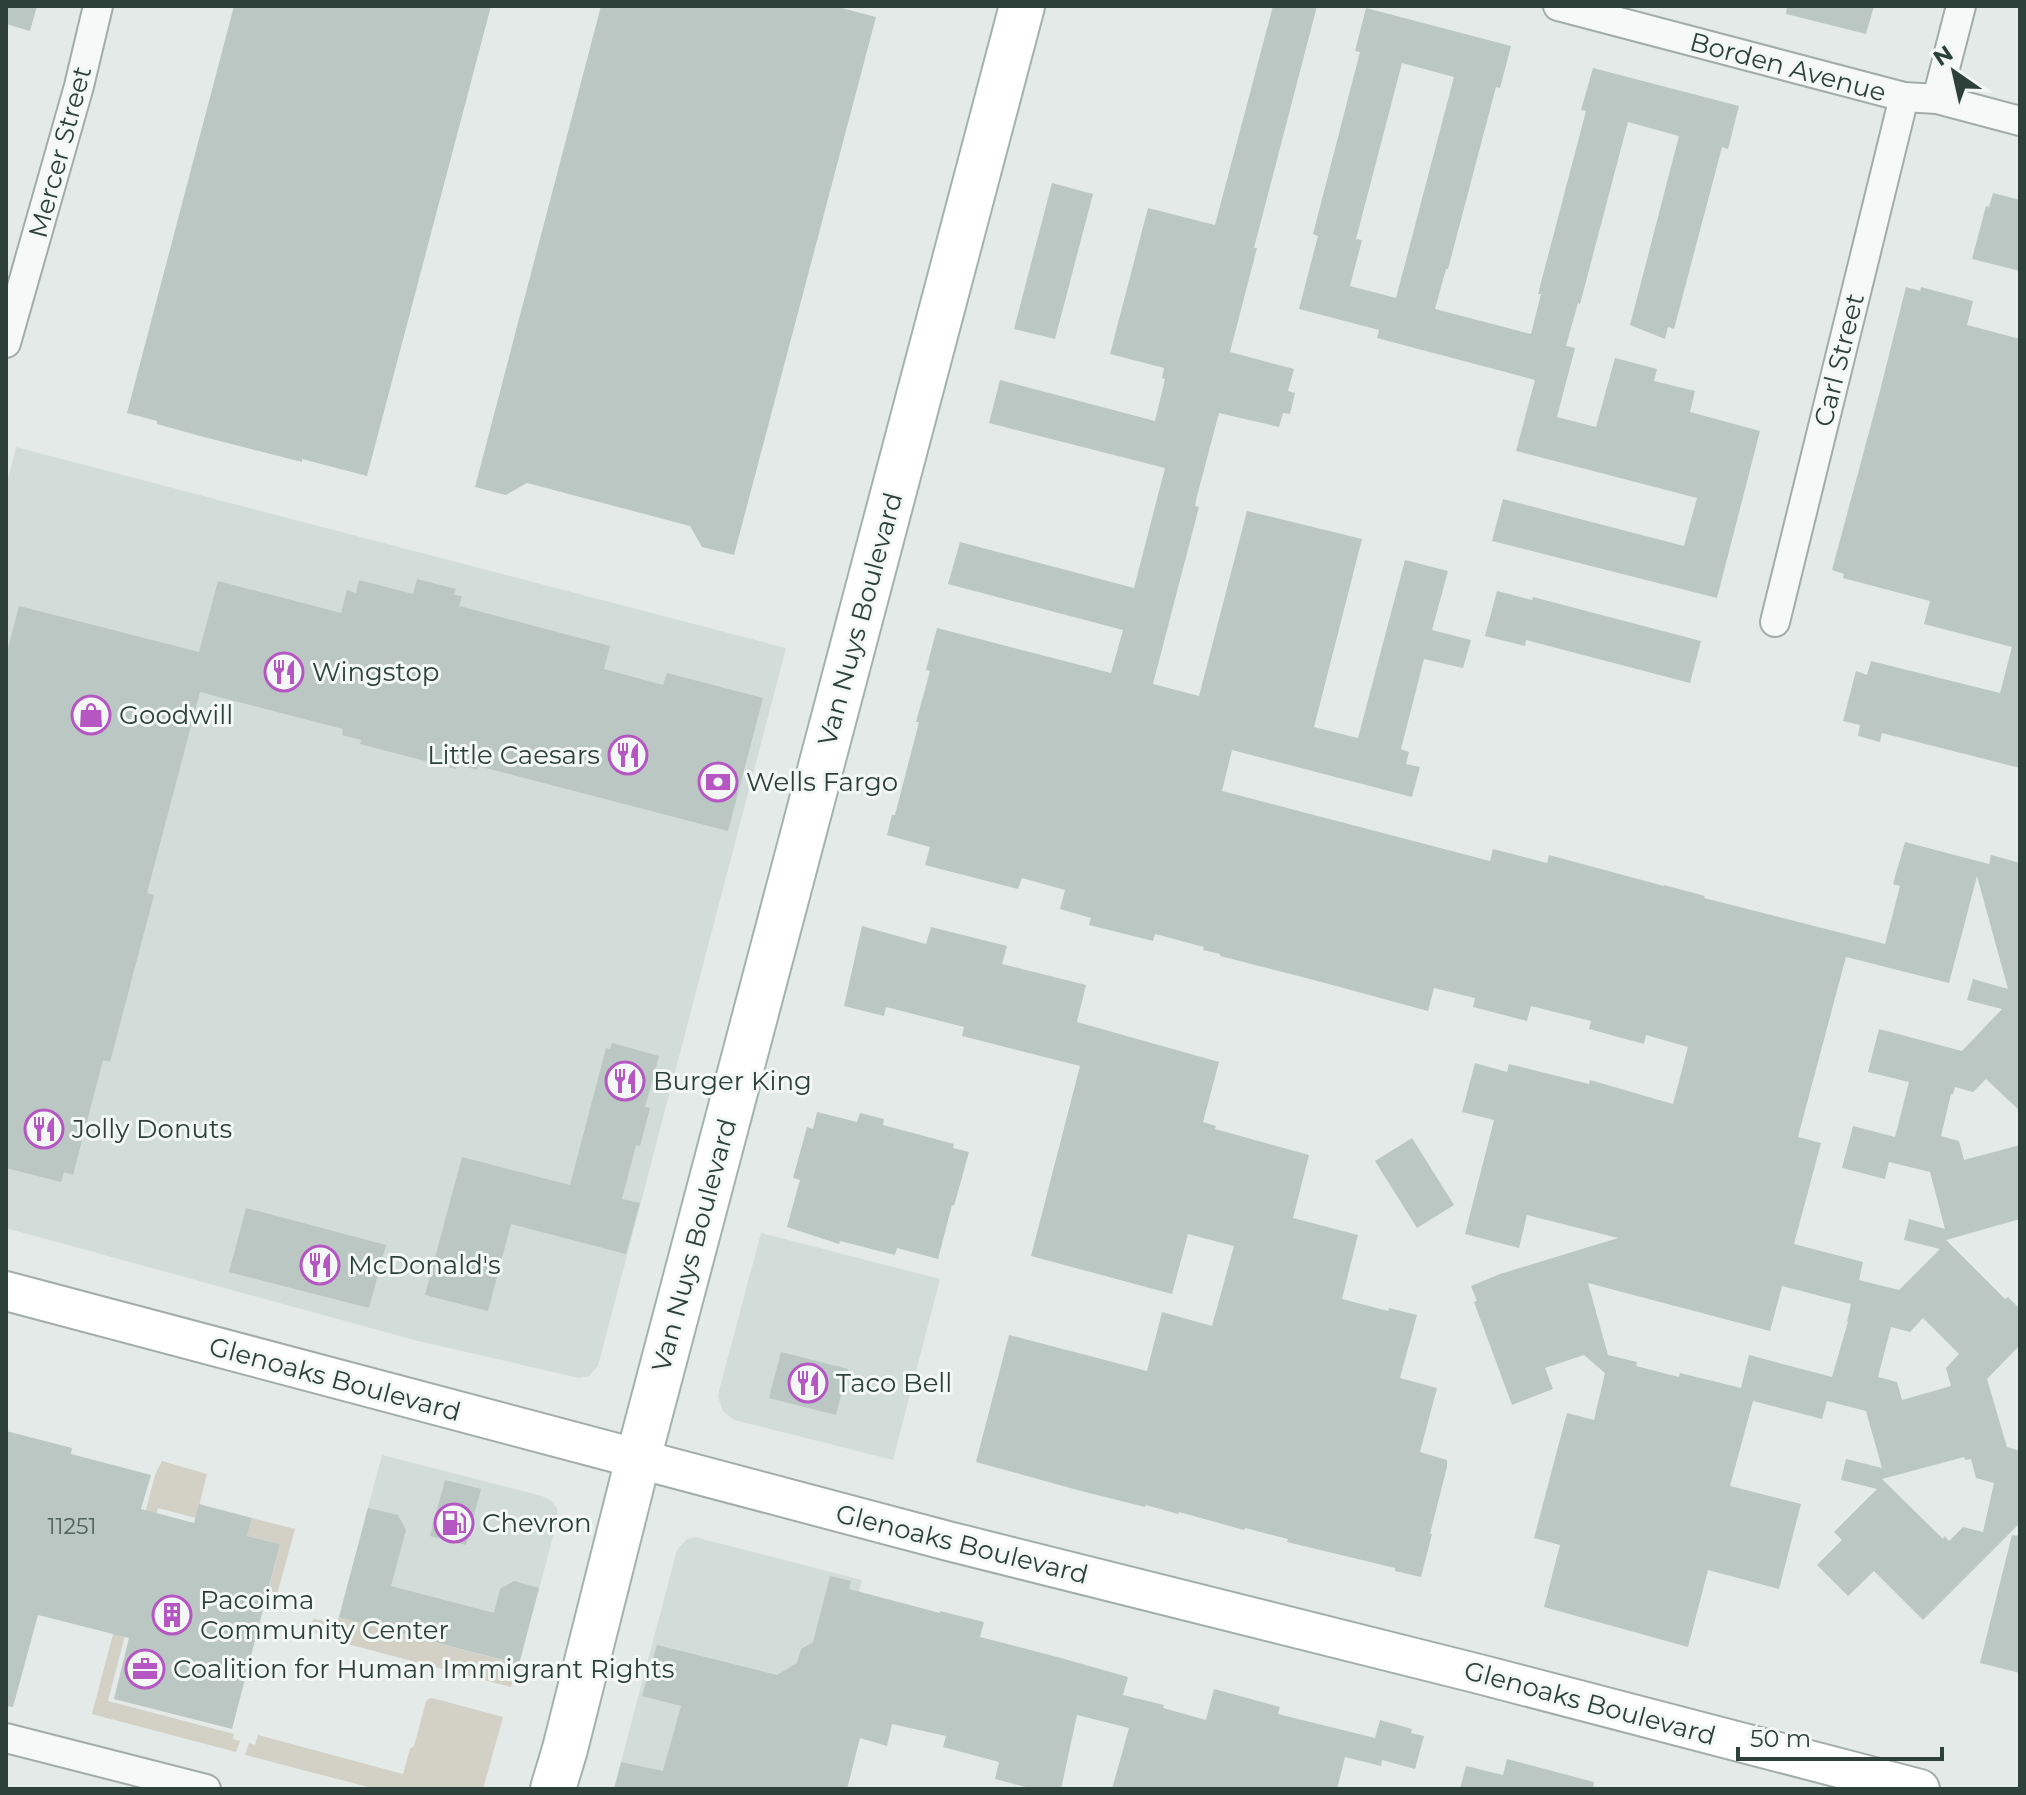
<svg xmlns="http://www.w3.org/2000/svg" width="2026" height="1795" font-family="Montserrat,sans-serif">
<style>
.built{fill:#d2dcd8}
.green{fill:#d3d0c6}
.building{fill:#bbc7c3;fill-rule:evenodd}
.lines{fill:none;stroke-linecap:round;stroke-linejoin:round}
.street-casing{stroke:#a2ada9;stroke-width:32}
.secondary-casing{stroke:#a2ada9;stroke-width:42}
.primary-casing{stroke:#a2b3ad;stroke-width:48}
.street{stroke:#f6f9f8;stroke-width:28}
.secondary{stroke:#fff;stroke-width:38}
.primary{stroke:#fff;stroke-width:44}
.labels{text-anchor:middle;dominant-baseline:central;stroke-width:6;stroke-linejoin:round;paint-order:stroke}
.number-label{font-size:22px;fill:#50625c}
.street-label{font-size:26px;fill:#2d413a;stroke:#f3f8f6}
.poi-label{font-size:26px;fill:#2d413a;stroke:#f3f8f6;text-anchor:start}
</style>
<rect width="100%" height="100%" fill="#e4eae8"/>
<!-- built -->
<g class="built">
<polygon points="16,447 786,648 598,1366 589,1376 579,1378 414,1340 6,1228 6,487"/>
<polygon points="761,1233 940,1279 893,1460 734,1420 723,1411 718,1397 719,1391"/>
<polygon points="382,1455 542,1496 551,1501 557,1508 558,1518 519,1664 339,1617"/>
<polygon points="695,1537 862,1580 820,1742 727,1789 621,1762 677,1550 687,1539"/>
</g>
<!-- green -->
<g class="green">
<polygon points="162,1461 207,1474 196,1518 158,1508 108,1701 234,1734 233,1739 240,1741 236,1752 92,1714 155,1475"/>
<polygon points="252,1518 295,1529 276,1598 267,1596 280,1544 247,1536"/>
<polygon points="339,1617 517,1664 511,1687 321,1637 313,1630 311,1622 314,1619 337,1623"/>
<polygon points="432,1698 503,1717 483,1789 376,1789 245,1755 249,1743 255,1745 258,1735 403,1774 410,1749 414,1746 426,1702 428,1699"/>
</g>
<!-- building -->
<g class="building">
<polygon points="6,6 37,6 30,31 6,24"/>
<polygon points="234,6 491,6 367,476 302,459 302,462 200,436 157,424 157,421 127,413"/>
<polygon points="601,6 834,6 876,17 734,555 702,547 690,526 527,483 506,495 475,487"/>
<path d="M 1273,6 L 1317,6 L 1254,248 L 1257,248 L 1230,352 L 1294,369 L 1288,391 L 1295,393 L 1290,414 L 1283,413 L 1279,427 L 1219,413 L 1197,496 L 1195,506 L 1199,507 L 1153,684 L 1199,696 L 1247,511 L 1362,539 L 1314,727 L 1358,738 L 1405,560 L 1448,571 L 1432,630 L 1471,640 L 1463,668 L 1424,659 L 1401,749 L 1409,752 L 1406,764 L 1420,767 L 1412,797 L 1232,750 L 1222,791 L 1490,861 L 1493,849 L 1547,863 L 1549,855 L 1664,886 L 1664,885 L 1705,896 L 1704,898 L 1885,944 L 1900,886 L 1893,884 L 1905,842 L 1989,864 L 1991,855 L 2020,863 L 2020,1111 L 1986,1079 L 1973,1092 L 1955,1087 L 1953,1094 L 1951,1094 L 1941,1136 L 1959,1141 L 1964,1160 L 2020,1145 L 2020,1219 L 1946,1240 L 2005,1299 L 2008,1297 L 2020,1309 L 2020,1345 L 1987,1379 L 2007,1447 L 2020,1451 L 2020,1523 L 1923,1620 L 1874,1571 L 1848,1596 L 1817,1565 L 1842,1540 L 1834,1532 L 1877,1489 L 1841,1480 L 1846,1459 L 1882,1468 L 1866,1411 L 1827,1401 L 1822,1419 L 1753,1401 L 1730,1486 L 1801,1504 L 1779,1589 L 1708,1570 L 1688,1647 L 1544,1607 L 1560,1545 L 1534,1538 L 1567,1413 L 1594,1420 L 1605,1373 L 1584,1355 L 1545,1368 L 1553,1389 L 1512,1405 L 1474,1302 L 1477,1301 L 1471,1286 L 1500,1274 L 1618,1238 L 1527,1215 L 1519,1248 L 1465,1234 L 1494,1120 L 1462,1112 L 1475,1063 L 1507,1072 L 1509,1064 L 1589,1084 L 1590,1080 L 1673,1104 L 1688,1047 L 1646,1035 L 1644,1044 L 1589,1029 L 1591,1021 L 1531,1006 L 1527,1021 L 1473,1007 L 1475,998 L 1434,988 L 1428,1011 L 1325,983 L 1220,956 L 1220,954 L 1203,950 L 1204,947 L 1155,934 L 1153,941 L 1089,925 L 1091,918 L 1060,909 L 1065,890 L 1022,878 L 1018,889 L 925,865 L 930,847 L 887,835 L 892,815 L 895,815 L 919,722 L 916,722 L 930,671 L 926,670 L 937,628 L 1111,673 L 1123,630 L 948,584 L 960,542 L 1134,588 L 1165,468 L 989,423 L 1000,380 L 1155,421 L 1165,379 L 1162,378 L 1164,368 L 1110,354 L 1148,208 L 1215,225 ZM 1977,876 L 2008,989 L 1973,979 L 1967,1000 L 2002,1009 L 1962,1051 L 1879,1029 L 1868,1072 L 1909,1082 L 1895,1137 L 1853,1126 L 1842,1168 L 1885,1179 L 1889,1162 L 1930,1172 L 1945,1229 L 1909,1219 L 1904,1240 L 1940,1249 L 1899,1290 L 1859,1280 L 1863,1262 L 1794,1244 L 1821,1143 L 1798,1137 L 1846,957 L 1949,983 ZM 1588,1283 L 1770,1331 L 1782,1286 L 1851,1304 L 1847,1322 L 1848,1322 L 1832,1377 L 1749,1355 L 1741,1388 L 1680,1373 L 1679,1377 L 1636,1366 L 1637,1362 L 1608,1355 ZM 1923,1318 L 1959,1354 L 1946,1368 L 1951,1386 L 1902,1400 L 1897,1382 L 1878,1377 L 1891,1327 L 1910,1332 ZM 1964,1457 L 1965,1460 L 1971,1459 L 1976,1478 L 1994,1483 L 1983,1532 L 1963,1527 L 1949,1541 L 1945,1536 L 1943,1539 L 1882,1479 Z"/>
<polygon points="1787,6 1874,6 1866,34 1786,14"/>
<path d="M 1366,8 L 1511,46 L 1500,88 L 1496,87 L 1448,269 L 1446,269 L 1435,309 L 1531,334 L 1541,294 L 1538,294 L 1586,111 L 1581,110 L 1593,68 L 1739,106 L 1728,149 L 1722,147 L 1674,329 L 1668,327 L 1665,339 L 1630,325 L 1679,136 L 1628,122 L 1580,304 L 1578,303 L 1566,346 L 1575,348 L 1557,417 L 1596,427 L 1615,358 L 1657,369 L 1654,381 L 1695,391 L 1690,412 L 1760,431 L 1717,598 L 1492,541 L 1503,499 L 1684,546 L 1697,498 L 1516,451 L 1535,380 L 1377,338 L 1379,330 L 1299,309 L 1318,236 L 1313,234 L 1360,52 L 1355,51 ZM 1402,63 L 1454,77 L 1396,298 L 1350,286 L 1362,240 L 1356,239 Z"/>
<polygon points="1052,183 1093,194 1055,339 1014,329"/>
<polygon points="1993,193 2020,200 2020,271 1972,259 1986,206 1989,207"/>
<polygon points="1906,287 1920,291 1921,287 1973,301 1967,325 2020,339 2020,768 1882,733 1880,742 1858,736 1860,725 1843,721 1856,671 1867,675 1871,661 2000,693 2012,647 1924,624 1930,601 1843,578 1844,574 1832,570 1880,391"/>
<polygon points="417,579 456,589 454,595 462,596 459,606 610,646 604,669 663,685 667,673 763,698 728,831 478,766 477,770 457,764 456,769 360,744 361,740 342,735 343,729 200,692 147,893 154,895 110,1062 103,1060 73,1175 64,1172 61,1182 6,1168 6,656 19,606 199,652 218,581 341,613 347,590 356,593 359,580 413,594"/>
<polygon points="1497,591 1532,600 1533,597 1701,641 1690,683 1526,640 1525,646 1485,636"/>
<polygon points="862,926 926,944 931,927 1007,946 1002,964 1086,985 1077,1022 1219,1062 1203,1122 1216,1126 1215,1129 1309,1155 1293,1218 1358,1235 1342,1299 1388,1311 1389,1308 1417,1315 1400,1378 1437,1388 1420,1452 1447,1460 1447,1467 1430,1534 1432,1534 1421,1577 1395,1571 1395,1568 1287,1542 1288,1539 1245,1528 1244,1530 1179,1512 1178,1514 1146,1505 1145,1507 1081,1491 976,1462 1009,1335 1147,1371 1162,1312 1212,1326 1234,1246 1188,1234 1172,1294 1031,1256 1080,1066 962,1036 964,1027 886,1007 884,1016 844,1006"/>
<polygon points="612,1043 659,1056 645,1107 650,1108 640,1146 636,1145 622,1199 640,1203 626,1254 511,1224 488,1311 425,1295 462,1157 570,1185 606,1048 610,1049"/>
<polygon points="817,1112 857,1122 860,1113 884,1119 883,1125 954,1144 953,1148 969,1152 954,1206 952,1205 938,1259 897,1248 895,1255 840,1241 839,1244 787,1227 800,1180 793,1178 807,1127 813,1129"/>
<polygon points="1412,1138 1454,1205 1417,1228 1375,1161"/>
<polygon points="246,1208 386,1245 369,1308 229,1272"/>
<polygon points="781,1352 848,1369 836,1415 769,1398"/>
<polygon points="6,1431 72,1448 71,1454 151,1475 141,1509 194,1523 199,1504 252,1518 247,1536 280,1544 232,1729 114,1699 129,1638 38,1615 13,1707 6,1706"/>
<polygon points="445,1480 481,1489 466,1545 430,1536"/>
<polygon points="368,1508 398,1515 406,1530 391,1586 494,1613 500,1589 514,1581 539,1588 519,1664 339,1617"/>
<polygon points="2012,1535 2020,1536 2020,1673 1980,1663"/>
<polygon points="830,1576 851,1581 849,1589 940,1613 940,1611 984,1622 980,1637 1061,1658 1128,1677 1123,1695 1164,1705 1163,1708 1206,1720 1214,1689 1280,1707 1278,1714 1375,1738 1380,1720 1412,1729 1411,1733 1424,1736 1415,1769 1382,1760 1381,1766 1345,1757 1337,1789 1112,1789 1129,1728 1077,1715 1061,1789 1034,1789 995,1779 999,1762 943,1747 946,1736 892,1724 887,1746 860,1738 847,1789 614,1789 621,1762 663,1771 681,1706 642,1696 657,1645 777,1675 797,1663 801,1649 813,1642"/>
<polygon points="1507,1759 1594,1782 1593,1789 1460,1789 1466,1766 1503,1775"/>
</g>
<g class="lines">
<defs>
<g id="street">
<polyline points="1558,6 1904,97 1937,99 2020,121"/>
<polyline points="1937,99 1961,6"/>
<polyline points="6,343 79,86 98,6"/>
<polyline points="1775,622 1904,97"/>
<polyline points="6,1738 206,1789"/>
</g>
<polyline id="secondary" points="6,1291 948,1541 1479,1674 1920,1789"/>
<polyline id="primary" points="553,1789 565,1749 638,1459 1022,6"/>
</defs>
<!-- street casing -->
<use href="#street" class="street-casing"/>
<!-- secondary casing -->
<use href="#secondary" class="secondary-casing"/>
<!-- primary casing -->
<use href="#primary" class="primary-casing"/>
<!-- street -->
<use href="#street" class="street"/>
<!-- secondary -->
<use href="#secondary" class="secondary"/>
<!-- primary -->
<use href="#primary" class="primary"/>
</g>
<!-- icons -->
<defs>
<symbol id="restaurant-ring" viewBox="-11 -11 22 22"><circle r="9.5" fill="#f3f8f6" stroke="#b556c2" stroke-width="1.5"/><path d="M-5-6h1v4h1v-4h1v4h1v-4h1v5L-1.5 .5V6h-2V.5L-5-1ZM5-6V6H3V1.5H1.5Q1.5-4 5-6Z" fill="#b556c2"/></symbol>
<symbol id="shop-ring" viewBox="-11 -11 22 22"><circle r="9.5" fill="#f3f8f6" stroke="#b556c2" stroke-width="1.5"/><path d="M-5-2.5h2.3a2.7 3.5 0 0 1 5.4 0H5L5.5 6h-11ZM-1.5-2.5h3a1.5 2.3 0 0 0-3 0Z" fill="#b556c2"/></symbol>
<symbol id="bank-ring" viewBox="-11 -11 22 22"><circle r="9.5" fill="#f3f8f6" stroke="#b556c2" stroke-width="1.5"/><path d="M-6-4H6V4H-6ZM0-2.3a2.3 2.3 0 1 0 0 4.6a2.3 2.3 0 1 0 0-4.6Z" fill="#b556c2"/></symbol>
<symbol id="fuel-ring" viewBox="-11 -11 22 22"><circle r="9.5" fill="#f3f8f6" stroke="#b556c2" stroke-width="1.5"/><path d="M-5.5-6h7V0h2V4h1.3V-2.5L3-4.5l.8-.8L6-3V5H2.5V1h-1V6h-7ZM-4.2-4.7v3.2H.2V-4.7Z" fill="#b556c2"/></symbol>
<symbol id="building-ring" viewBox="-11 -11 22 22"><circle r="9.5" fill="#f3f8f6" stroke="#b556c2" stroke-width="1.5"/><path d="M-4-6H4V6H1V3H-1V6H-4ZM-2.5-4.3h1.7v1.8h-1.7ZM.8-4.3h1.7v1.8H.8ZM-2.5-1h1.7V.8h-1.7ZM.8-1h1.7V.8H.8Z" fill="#b556c2"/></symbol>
<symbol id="office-ring" viewBox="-11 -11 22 22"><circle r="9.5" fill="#f3f8f6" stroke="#b556c2" stroke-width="1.5"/><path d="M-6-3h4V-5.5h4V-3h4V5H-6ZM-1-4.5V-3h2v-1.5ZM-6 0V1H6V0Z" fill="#b556c2"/></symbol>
</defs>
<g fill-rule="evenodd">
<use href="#restaurant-ring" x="262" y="650" width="44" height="44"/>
<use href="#shop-ring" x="69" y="693" width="44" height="44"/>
<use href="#restaurant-ring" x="606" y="733" width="44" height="44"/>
<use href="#bank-ring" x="696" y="760" width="44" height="44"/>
<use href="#restaurant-ring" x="603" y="1059" width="44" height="44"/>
<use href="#restaurant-ring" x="22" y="1107" width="44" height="44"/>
<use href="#restaurant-ring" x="298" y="1243" width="44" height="44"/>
<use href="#restaurant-ring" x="786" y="1361" width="44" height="44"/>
<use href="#fuel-ring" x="432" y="1501" width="44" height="44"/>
<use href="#building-ring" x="150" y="1593" width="44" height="44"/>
<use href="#office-ring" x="123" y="1647" width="44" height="44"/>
</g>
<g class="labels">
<!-- number labels -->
<g class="number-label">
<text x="72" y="1526">11251</text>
</g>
<!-- street labels -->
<g class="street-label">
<text transform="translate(1788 67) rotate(15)">Borden Avenue</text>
<text transform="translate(60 152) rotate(-75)">Mercer Street</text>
<text transform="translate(1839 360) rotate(-76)">Carl Street</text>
<text transform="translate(860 619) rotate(-75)">Van Nuys Boulevard</text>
<text transform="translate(694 1245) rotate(-75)">Van Nuys Boulevard</text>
<text transform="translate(335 1379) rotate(15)">Glenoaks Boulevard</text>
<text transform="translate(962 1544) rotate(14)">Glenoaks Boulevard</text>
<text transform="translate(1590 1703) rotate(15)">Glenoaks Boulevard</text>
</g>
<!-- poi labels -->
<g class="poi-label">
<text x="312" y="672">Wingstop</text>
<text x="119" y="715">Goodwill</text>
<text x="600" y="755" text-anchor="end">Little Caesars</text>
<text x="746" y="782">Wells Fargo</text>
<text x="653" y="1081">Burger King</text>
<text x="72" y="1129">Jolly Donuts</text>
<text x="348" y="1265">McDonald's</text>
<text x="836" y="1383">Taco Bell</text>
<text x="482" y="1523">Chevron</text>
<text x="200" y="1600">Pacoima<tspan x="200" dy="30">Community Center</tspan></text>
<text x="173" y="1669">Coalition for Human Immigrant Rights</text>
</g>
</g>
<!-- border -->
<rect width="2026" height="1795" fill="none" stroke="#2d413a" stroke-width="16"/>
<!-- north arrow -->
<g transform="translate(1954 72) rotate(326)" stroke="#f3f8f6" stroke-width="6" paint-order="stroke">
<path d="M0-6L14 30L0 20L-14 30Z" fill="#2d413a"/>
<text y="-12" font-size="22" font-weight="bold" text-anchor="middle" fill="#2d413a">N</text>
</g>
<!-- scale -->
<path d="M1738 1747v12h204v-12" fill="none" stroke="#2d413a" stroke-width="4"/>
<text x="1750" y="1747" font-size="24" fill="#2d413a" stroke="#f3f8f6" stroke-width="6" paint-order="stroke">50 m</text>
</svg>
